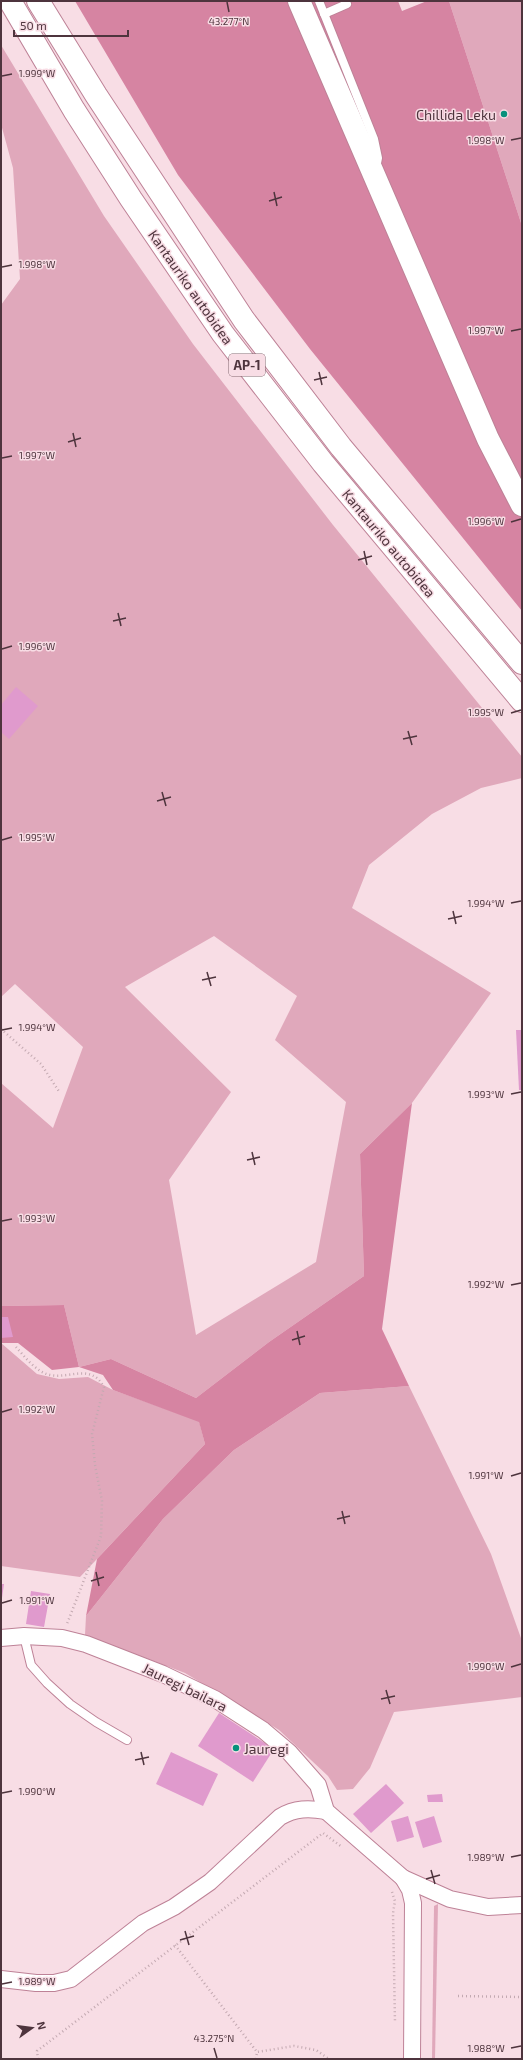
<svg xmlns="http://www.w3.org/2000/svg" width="523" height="2060" font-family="'Exo 2',sans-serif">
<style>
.green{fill:#e0a8bb;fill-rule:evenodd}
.forest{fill:#d684a2}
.building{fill:#e09acd}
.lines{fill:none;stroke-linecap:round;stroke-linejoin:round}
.service-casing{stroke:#be8297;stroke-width:10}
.minor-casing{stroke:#be8297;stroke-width:18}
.secondary-casing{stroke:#be8297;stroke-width:24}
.motorway-casing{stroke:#be8297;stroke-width:24}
.path{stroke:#c3a9b1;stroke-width:2.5;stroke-dasharray:1 3;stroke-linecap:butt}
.service{stroke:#fff;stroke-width:8}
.minor{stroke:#fff;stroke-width:16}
.secondary{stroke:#fff;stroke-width:22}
.motorway{stroke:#fff;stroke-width:22}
.ticks{fill:none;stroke:#4e343d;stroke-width:1.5}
.poi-dot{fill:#07917c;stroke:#f8dde5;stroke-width:1.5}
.labels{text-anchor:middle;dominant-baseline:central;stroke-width:3;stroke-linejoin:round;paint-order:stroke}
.shield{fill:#f8dde5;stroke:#81676f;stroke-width:1}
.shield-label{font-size:13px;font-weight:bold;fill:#4e343d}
.poi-label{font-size:14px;fill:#4e343d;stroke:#f8dde5;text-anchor:end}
.street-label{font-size:14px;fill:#4e343d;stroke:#f8dde5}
.ticks-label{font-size:10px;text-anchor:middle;fill:#4e343d;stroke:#f8dde5;stroke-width:3;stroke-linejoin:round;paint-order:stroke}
</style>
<rect width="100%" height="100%" fill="#f8dde5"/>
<!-- green -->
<g class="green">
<polygon points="449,1 522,1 522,226"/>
<path d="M 1,45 L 104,216 L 193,344 L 333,525 L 522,757 L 522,778 L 481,788 L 432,814 L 369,865 L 352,908 L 491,993 L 412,1103 L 360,1154 L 364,1276 L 269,1342 L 196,1398 L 111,1359 L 79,1367 L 64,1305 L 1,1306 L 1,1083 L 53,1128 L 83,1047 L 15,984 L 1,997 L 1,305 L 20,279 L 13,168 L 1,124 ZM 214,936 L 297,996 L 275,1040 L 346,1102 L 316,1262 L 196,1335 L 169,1180 L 231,1092 L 125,987 Z"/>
<polygon points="1,1343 37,1374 59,1379 88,1377 113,1390 199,1421 205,1444 80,1577 1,1566"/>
<polygon points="409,1386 491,1554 522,1641 522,1697 394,1712 370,1768 353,1789 337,1790 328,1776 279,1730 185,1673 85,1635 86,1616 163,1519 234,1450 320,1393"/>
<polygon points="438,1904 435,2059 432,2059 434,1906"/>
</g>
<!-- forest -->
<g class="forest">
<polygon points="75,1 398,1 402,11 427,1 449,1 522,226 522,611 310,349 178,175"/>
<polygon points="412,1103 382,1329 409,1386 320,1393 234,1450 163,1519 86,1616 97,1559 205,1444 199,1422 113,1390 103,1375 79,1367 52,1370 18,1343 1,1343 1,1306 64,1305 79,1367 111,1359 196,1398 269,1342 364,1276 360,1154"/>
</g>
<!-- building -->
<g class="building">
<polygon points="16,687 38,706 9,739 1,732 1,705"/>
<polygon points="516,1030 522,1030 522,1090 519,1090"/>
<polygon points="1,1317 8,1317 13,1337 1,1338"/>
<polygon points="1,1584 4,1584 2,1598 1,1598"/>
<polygon points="31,1591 50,1594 44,1627 26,1624"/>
<polygon points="219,1713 274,1749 253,1782 198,1746"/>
<polygon points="171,1752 218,1774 203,1806 156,1784"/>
<polygon points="386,1784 404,1803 371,1833 353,1814"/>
<polygon points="442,1794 443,1802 428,1802 427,1795"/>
<polygon points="408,1816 414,1837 397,1842 391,1821"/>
<polygon points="434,1816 442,1842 423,1848 415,1822"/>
</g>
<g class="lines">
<defs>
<g id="service">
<polyline points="319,1 374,139 378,158 377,163"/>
<polyline points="324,14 347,4 345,1"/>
<polyline points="24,1636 31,1665 47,1683 70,1704 96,1722 127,1740"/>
</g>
<g id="minor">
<polyline points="1,1638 24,1636 62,1638 86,1644 163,1674 215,1699 263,1730 289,1752 318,1785 326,1811 403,1878 450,1899 488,1907 522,1905"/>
<polyline points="403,1878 410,1890 413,1903 412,2059"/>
<path d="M 1,1979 L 36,1983 L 54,1983 L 71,1979 L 143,1923 L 174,1907 L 210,1882 L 280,1817 C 295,1808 309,1808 326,1811"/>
</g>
<polyline id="secondary" points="299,1 488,439 522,505"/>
<g id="motorway">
<polyline points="10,1 74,110 131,199 223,334 323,463 522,701"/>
<polyline points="38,1 96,95 244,320 341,447 522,663"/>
</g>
</defs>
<!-- service casing -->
<use href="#service" class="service-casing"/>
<!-- minor casing -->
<use href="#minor" class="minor-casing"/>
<!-- secondary casing -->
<use href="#secondary" class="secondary-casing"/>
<!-- motorway casing -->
<use href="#motorway" class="motorway-casing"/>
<!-- path -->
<g class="path">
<polyline points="1,1029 41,1064 60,1093"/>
<path d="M 16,1347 C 25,1357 36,1372 50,1375 C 70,1379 91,1363 104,1387 L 92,1434 L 95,1465 L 102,1501 L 101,1536 L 67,1624"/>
<polyline points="392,1892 395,1901 393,1913 395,2023"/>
<polyline points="175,1945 257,2052"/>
<polyline points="458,1996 522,1997"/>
<polyline points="38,2059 37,2051 323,1833 342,1847"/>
<polyline points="256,2059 257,2052 294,2046 316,2050 329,2059"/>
</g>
<!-- service -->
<use href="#service" class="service"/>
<!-- minor -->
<use href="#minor" class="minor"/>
<!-- secondary -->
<use href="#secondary" class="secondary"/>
<!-- motorway -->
<use href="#motorway" class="motorway"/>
</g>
<!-- ticks -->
<path class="ticks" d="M 227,2 L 229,12M 2,76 L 12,74M 511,140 L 521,138M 274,192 L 277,206M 269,201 L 282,197M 2,267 L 12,265M 511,331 L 521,329M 319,372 L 322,385M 314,380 L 327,377M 73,433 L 76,447M 68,442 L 81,438M 2,458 L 12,456M 511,522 L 521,519M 364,551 L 367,565M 358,560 L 372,556M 118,613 L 121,626M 113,621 L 126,618M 2,649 L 12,646M 511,713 L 521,710M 408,731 L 412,745M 403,739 L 417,736M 162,792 L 166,806M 157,801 L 171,797M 2,840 L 12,837M 511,903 L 521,901M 453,911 L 456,924M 448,919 L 462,916M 207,972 L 211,986M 202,980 L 216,977M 2,1030 L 12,1028M 511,1094 L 521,1092M 252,1152 L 255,1165M 247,1160 L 260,1157M 2,1221 L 12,1219M 511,1285 L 521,1283M 297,1331 L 300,1345M 292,1340 L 305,1336M 2,1412 L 12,1409M 511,1476 L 521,1473M 342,1511 L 345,1524M 337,1519 L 350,1516M 96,1572 L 99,1586M 91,1581 L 104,1577M 2,1603 L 12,1600M 511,1667 L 521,1664M 386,1690 L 390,1704M 381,1699 L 395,1696M 141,1752 L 144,1765M 135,1760 L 149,1757M 2,1793 L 12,1791M 511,1857 L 521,1855M 431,1870 L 435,1884M 426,1879 L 440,1875M 185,1931 L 189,1945M 180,1940 L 194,1936M 2,1984 L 12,1982M 214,2048 L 217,2058M 511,2048 L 521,2046"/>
<!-- markers -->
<g class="poi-dot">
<circle cx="504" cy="114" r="4"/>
<circle cx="236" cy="1748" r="4"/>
</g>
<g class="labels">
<!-- shield labels -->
<rect class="shield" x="229" y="354" width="36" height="22" rx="3"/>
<g class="shield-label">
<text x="247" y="365">AP-1</text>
</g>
<!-- poi labels -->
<g class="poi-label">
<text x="496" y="114">Chillida Leku</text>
<text x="244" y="1748" text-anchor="start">Jauregi</text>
</g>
<!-- street labels -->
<g class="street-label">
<text transform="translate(191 287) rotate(55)">Kantauriko autobidea</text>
<text transform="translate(389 543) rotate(50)">Kantauriko autobidea</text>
<text transform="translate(185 1687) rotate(26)">Jauregi bailara</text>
</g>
</g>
<g class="ticks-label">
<text x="229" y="25">43.277°N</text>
<text x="37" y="77">1.999°W</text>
<text x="486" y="144">1.998°W</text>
<text x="37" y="268">1.998°W</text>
<text x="486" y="334">1.997°W</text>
<text x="37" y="459">1.997°W</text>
<text x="486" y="525">1.996°W</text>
<text x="37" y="650">1.996°W</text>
<text x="486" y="716">1.995°W</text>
<text x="37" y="841">1.995°W</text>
<text x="486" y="907">1.994°W</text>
<text x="37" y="1031">1.994°W</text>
<text x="486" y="1098">1.993°W</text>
<text x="37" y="1222">1.993°W</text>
<text x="486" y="1288">1.992°W</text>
<text x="37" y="1413">1.992°W</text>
<text x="486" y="1479">1.991°W</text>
<text x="37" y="1604">1.991°W</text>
<text x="486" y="1670">1.990°W</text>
<text x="37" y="1795">1.990°W</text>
<text x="486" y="1861">1.989°W</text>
<text x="37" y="1985">1.989°W</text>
<text x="214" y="2042">43.275°N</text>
<text x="486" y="2052">1.988°W</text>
</g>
<!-- border -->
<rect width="523" height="2060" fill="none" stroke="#4e343d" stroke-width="4"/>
<!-- north arrow -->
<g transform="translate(32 2028) rotate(76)" stroke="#f8dde5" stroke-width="3" paint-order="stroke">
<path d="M0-3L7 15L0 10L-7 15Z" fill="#4e343d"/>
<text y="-6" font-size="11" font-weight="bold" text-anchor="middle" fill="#4e343d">N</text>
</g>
<!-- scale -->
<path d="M14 30v6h114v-6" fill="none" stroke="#4e343d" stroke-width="2"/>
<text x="20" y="30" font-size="12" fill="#4e343d" stroke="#f8dde5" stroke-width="3" paint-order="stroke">50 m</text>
</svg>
